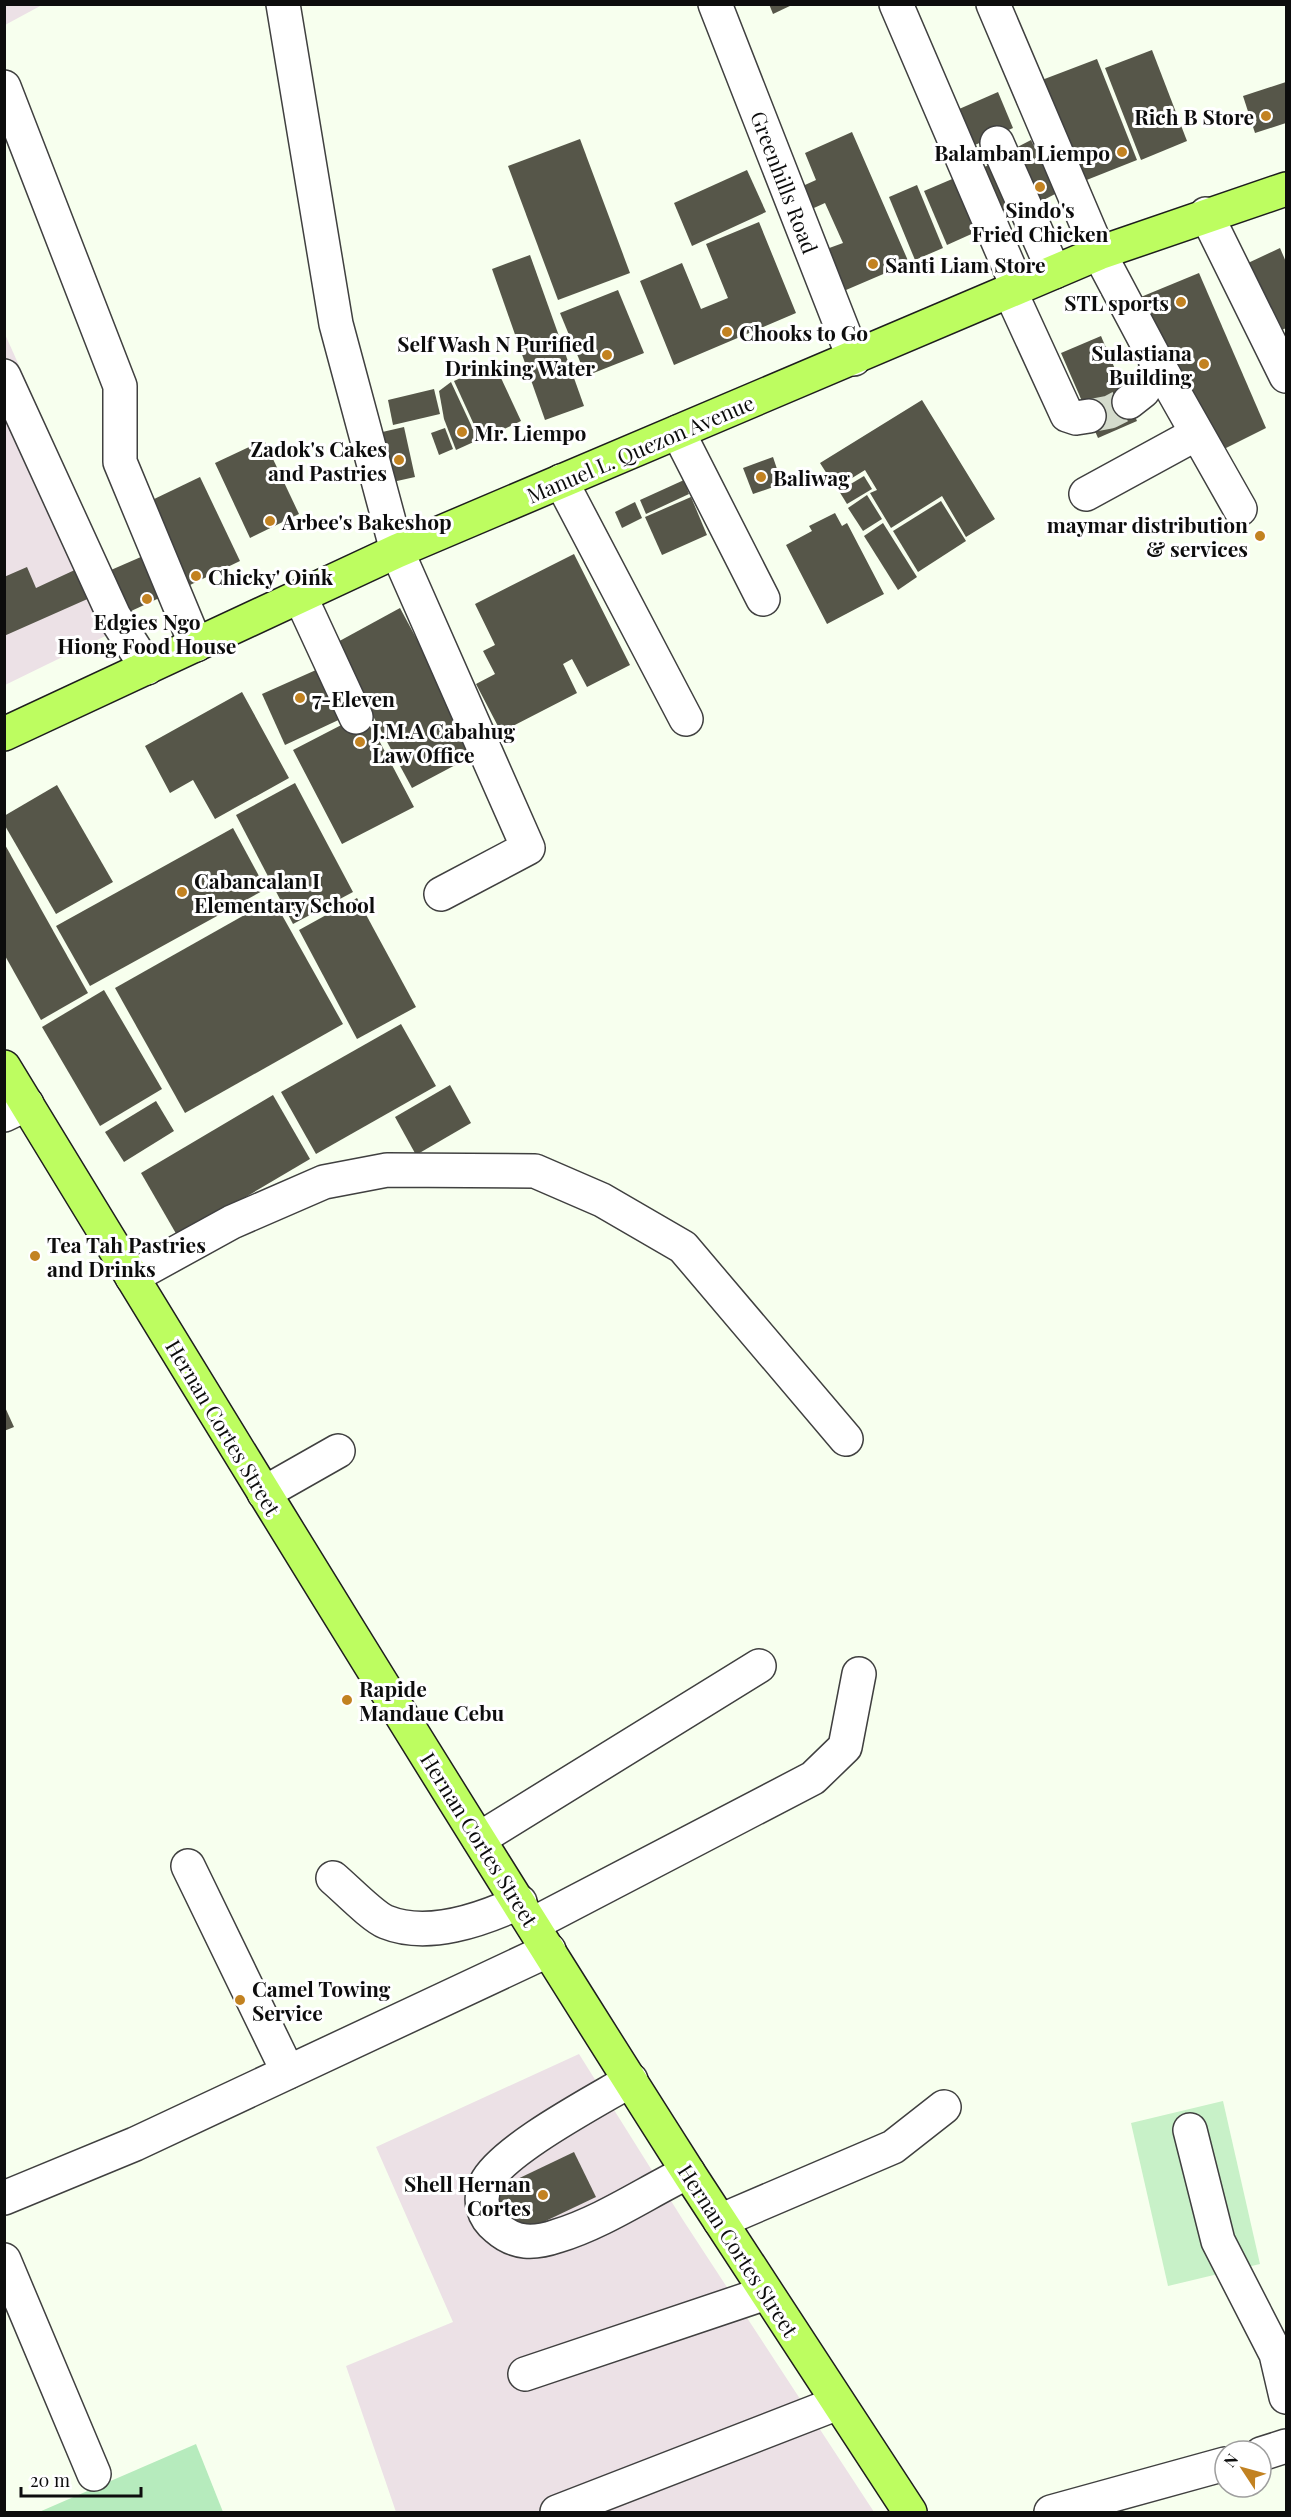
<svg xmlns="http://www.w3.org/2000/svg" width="1291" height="2517" font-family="'Playfair Display',serif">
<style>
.industrial{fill:#ece1e6}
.green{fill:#b6ebbd}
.pitch{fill:#c8f1c8}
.building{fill:#565649}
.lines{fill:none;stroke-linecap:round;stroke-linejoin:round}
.minor-tunnel{stroke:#d4dbcc;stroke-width:33;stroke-dasharray:33 16;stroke-linecap:butt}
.minor-casing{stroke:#404040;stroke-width:36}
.major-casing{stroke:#1e1e1e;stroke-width:36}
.minor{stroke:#fff;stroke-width:33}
.major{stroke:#bdfd60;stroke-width:33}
.poi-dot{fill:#c28221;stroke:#fff;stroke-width:2}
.labels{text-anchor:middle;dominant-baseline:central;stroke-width:6;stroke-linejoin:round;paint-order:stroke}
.poi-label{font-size:21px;font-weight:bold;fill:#0d0d0d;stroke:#fff;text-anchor:start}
.street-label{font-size:21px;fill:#0d0d0d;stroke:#fff}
</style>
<rect width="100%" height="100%" fill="#f7ffee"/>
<!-- industrial -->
<g class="industrial">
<polygon points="5,4 42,4 42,5 5,25"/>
<polygon points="4,332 134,622 5,685 4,685"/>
<polygon points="579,2054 683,2220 874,2512 396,2512 346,2366 453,2322 376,2147"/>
</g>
<!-- green -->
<polygon class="green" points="196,2444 223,2512 39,2512"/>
<!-- pitch -->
<polygon class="pitch" points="1223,2101 1260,2264 1168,2286 1131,2123"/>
<!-- building -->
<g class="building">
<polygon points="769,4 794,4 773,14"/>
<polygon points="1152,50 1187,141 1141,160 1105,68"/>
<polygon points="1097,59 1137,160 1074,185 1034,83"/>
<polygon points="1286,82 1286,123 1255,133 1243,96"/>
<polygon points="998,92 1013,128 966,149 950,113"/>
<polygon points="852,132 909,263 839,293 821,251 843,243 825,203 805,212 796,189 816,180 805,153"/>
<polygon points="580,139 630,273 558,300 508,166"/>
<polygon points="1031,140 1057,193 1034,205 1008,152"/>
<polygon points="995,162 1017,212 994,223 972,173"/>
<polygon points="747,170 766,212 692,246 674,203"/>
<polygon points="964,174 987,227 947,245 924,191"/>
<polygon points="917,185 943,248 915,260 889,197"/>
<polygon points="759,222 796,313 674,365 640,281 682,263 701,309 728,298 706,244"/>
<polygon points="1280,248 1286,262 1286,328 1280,331 1248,263"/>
<polygon points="530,255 584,406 545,420 492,269"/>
<polygon points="1199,273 1266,428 1218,452 1136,299"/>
<polygon points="618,290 644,353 586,376 560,313"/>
<polygon points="1101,336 1137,421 1098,438 1061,353"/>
<polygon points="494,363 521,421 481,440 454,381"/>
<polygon points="451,382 478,440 456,450 444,419 439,391"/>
<polygon points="434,389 440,414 393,425 388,400"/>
<polygon points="922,400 995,519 966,537 942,496 891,528 870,493 877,490 865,470 836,488 820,463"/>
<polygon points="404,427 415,477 388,483 378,433"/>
<polygon points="445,428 453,449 439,455 431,433"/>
<polygon points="264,440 299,514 250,538 215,463"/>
<polygon points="773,457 782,484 753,494 743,468"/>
<polygon points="864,476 872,489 847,504 839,491"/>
<polygon points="200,477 240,561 190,585 150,501"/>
<polygon points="684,480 689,494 646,514 640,500"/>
<polygon points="867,495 882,519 863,531 848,508"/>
<polygon points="691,497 707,535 662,555 645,517"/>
<polygon points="941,501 966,541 918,572 893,531"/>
<polygon points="635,502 642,518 622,528 615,512"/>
<polygon points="835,513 842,526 847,523 884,594 827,624 786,545 812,531 809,526"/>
<polygon points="883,523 917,577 898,590 864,536"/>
<polygon points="150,553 168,594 129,612 111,570"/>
<polygon points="574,554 630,665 587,687 572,659 563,664 577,693 501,732 476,684 495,674 483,651 495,645 475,604"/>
<polygon points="27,567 36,588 79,568 92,597 4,636 4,577"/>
<polygon points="400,608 478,753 412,788 334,644"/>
<polygon points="325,666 347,716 285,745 262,694"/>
<polygon points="242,692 289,778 215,819 193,780 170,793 145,746"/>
<polygon points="351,720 358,734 372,727 414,807 342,844 293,750"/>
<polygon points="295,783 353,892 293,924 236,815"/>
<polygon points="57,785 113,882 56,914 4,824 4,816"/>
<polygon points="233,828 266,889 90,986 56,926"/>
<polygon points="4,843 88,993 41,1020 4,954"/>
<polygon points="357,898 416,1007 357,1039 299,930"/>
<polygon points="273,899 343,1024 185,1113 115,988"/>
<polygon points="104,990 162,1089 100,1126 42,1027"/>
<polygon points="401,1024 436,1086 316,1154 281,1092"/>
<polygon points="450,1085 471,1123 416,1155 395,1117"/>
<polygon points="273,1095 310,1159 178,1237 141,1173"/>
<polygon points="156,1101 174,1131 124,1162 105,1132"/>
<polygon points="4,1405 14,1427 4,1431"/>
<polygon points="574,2152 596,2197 512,2237 490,2192"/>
</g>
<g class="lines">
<!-- minor-tunnel -->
<polyline class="minor-tunnel" points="1089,416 1110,412 1129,402"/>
<defs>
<g id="minor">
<polyline points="283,4 336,324 397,551 528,848 441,894"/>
<polyline points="715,4 854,359"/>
<polyline points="896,4 1018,288"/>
<polyline points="993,4 1099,253 1159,366 1240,509"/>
<polyline points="4,87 120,386 120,462 196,645"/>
<polyline points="997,143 1054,272"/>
<polyline points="1206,214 1286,376"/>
<polyline points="1010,291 1067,415 1076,418 1089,416"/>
<polyline points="4,376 114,616 147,668"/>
<polyline points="1129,402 1143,391 1159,366"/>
<polyline points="678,432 763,599"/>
<polyline points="561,481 686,719"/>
<polyline points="1086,494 1196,434"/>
<polyline points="300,596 356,717"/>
<polyline points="4,1115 27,1104"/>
<polyline points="132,1277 232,1222 324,1182 387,1170 535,1171 602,1200 683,1247 846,1439"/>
<polyline points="264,1493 338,1451"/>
<polyline points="479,1839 759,1666"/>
<polyline points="188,1866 288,2072"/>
<path d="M 333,1878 C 345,1888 373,1917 386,1922 C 428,1939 481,1920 520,1902"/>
<polyline points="533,1924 813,1778 845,1747 859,1674"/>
<path d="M 631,2080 C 596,2101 502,2150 486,2183 C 478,2200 483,2217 497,2228 C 515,2244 534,2244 557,2236 C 603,2222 645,2193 688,2172"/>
<polyline points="1190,2130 1218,2241 1276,2354 1286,2397"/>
<polyline points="4,2198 135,2144 549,1950"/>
<polyline points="720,2221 893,2147 944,2107"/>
<polyline points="4,2260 94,2474"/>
<polyline points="525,2374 766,2293"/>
<polyline points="1261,2454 1286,2446"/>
<polyline points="557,2512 838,2403"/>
<polyline points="1051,2512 1225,2464"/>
</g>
<g id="major">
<polyline points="4,734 397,551 1099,253 1286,189"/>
<path d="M 4,1067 C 230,1438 457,1809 690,2175 C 763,2288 837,2400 910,2512"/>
</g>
</defs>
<!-- minor casing -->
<use href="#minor" class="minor-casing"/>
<!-- major casing -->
<use href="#major" class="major-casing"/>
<!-- minor -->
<use href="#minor" class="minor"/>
<!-- major -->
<use href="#major" class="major"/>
</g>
<!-- markers -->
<g class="poi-dot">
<circle cx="1266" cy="116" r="6"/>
<circle cx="1122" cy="152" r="6"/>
<circle cx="1040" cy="187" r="6"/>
<circle cx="873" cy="264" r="6"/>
<circle cx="1181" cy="302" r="6"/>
<circle cx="727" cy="332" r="6"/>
<circle cx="607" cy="355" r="6"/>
<circle cx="1204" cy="364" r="6"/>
<circle cx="462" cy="432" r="6"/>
<circle cx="399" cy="460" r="6"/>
<circle cx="761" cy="477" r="6"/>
<circle cx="270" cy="521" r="6"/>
<circle cx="1260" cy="536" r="6"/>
<circle cx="196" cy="576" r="6"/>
<circle cx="147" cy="599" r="6"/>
<circle cx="300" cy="698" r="6"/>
<circle cx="360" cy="742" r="6"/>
<circle cx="182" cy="892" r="6"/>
<circle cx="35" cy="1256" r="6"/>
<circle cx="347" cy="1700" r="6"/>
<circle cx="240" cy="2000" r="6"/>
<circle cx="543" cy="2195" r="6"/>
</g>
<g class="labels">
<!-- poi labels -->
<g class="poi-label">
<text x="1254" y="116" text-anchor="end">Rich B Store</text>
<text x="1110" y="152" text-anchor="end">Balamban Liempo</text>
<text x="1040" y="209" text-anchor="middle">Sindo's<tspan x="1040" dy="24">Fried Chicken</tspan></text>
<text x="885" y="264">Santi Liam Store</text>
<text x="1169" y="302" text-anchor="end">STL sports</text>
<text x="739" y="332">Chooks to Go</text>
<text x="595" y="343" text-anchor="end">Self Wash N Purified<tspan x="595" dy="24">Drinking Water</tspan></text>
<text x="1192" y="352" text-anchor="end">Sulastiana<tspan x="1192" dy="24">Building</tspan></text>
<text x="474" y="432">Mr. Liempo</text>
<text x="387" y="448" text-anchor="end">Zadok's Cakes<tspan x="387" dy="24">and Pastries</tspan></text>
<text x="773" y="477">Baliwag</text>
<text x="282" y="521">Arbee's Bakeshop</text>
<text x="1248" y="524" text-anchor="end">maymar distribution<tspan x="1248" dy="24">&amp; services</tspan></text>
<text x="208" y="576">Chicky' Oink</text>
<text x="147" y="621" text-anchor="middle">Edgies Ngo<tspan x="147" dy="24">Hiong Food House</tspan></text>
<text x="312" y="698">7-Eleven</text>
<text x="372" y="730">J.M.A Cabahug<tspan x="372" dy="24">Law Office</tspan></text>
<text x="194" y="880">Cabancalan I<tspan x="194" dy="24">Elementary School</tspan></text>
<text x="47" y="1244">Tea Tah Pastries<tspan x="47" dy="24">and Drinks</tspan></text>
<text x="359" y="1688">Rapide<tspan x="359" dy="24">Mandaue Cebu</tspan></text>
<text x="252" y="1988">Camel Towing<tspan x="252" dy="24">Service</tspan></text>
<text x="531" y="2183" text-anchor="end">Shell Hernan<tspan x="531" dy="24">Cortes</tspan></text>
</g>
<!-- street labels -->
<g class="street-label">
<text transform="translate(785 182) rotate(69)">Greenhills Road</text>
<text transform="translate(640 448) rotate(-23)">Manuel L. Quezon Avenue</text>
<text transform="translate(224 1427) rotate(59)">Hernan Cortes Street</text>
<text transform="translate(480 1839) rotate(58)">Hernan Cortes Street</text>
<text transform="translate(739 2250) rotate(57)">Hernan Cortes Street</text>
</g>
</g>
<!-- border -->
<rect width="1291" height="2517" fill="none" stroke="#0d0d0d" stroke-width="12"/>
<!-- north arrow -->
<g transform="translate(1243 2469) rotate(306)"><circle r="28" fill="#ffffff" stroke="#9e9e9e" stroke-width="1.5"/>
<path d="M0-4.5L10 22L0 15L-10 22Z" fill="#c28221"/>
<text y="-9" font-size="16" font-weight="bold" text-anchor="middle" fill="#0d0d0d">N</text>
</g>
<!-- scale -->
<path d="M21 2487v9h120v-9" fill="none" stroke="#0d0d0d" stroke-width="3"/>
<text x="30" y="2487" font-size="18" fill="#0d0d0d" stroke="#ffffff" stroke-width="4.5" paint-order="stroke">20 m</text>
</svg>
